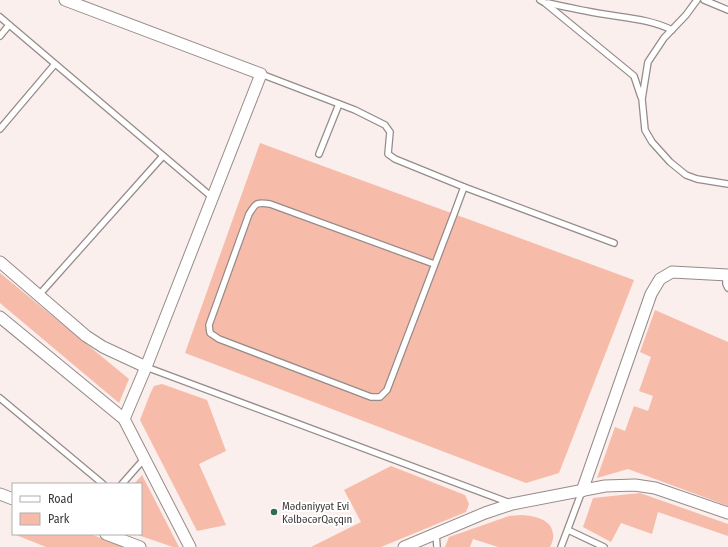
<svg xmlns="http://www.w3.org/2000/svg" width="728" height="547" font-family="'Fira Sans Condensed',sans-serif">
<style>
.green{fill:#f7bbaa}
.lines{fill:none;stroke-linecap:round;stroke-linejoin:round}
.service-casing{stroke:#958b89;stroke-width:8}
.minor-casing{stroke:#958b89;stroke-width:13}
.service{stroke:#fff;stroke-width:5.5}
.minor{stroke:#fff;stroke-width:11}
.poi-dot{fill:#306b54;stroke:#fff;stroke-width:1.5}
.labels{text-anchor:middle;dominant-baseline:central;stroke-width:4;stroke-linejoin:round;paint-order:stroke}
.poi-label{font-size:11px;fill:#3c3836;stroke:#fff;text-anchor:start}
</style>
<rect width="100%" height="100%" fill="#faefec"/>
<!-- green -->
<g class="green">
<polygon points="260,143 634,280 559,473 526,483 185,353"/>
<polygon points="0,273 129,379 119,403 0,303"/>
<polygon points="655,310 728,342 728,506 628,469 597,478 615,427 625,431 634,406 648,411 653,396 639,391 651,357 640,352"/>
<polygon points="162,384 207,400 226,451 199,464 226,525 197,531 140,420 150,394 154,386"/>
<polygon points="391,466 465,495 469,504 466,512 381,547 311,547 361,522 344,490"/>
<polygon points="142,475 179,547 173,547 135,534 141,534 141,484 134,484"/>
<polygon points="640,493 728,524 728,536 658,512 652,534 621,523 611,542 583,527 593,498"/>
<path d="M 522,515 C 534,516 552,519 553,534 C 554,538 552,543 550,547 L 498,547 L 473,539 L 470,547 L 445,547 L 449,537 L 509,516 Z"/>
<polygon points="16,534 90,534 125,547 46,547 16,535"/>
</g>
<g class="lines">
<defs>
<g id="service">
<polyline points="540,0 545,3 634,76 641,97"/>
<polyline points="697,0 686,15 664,38 648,62 642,99 645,130 652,142 670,162 686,175 697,179 728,184"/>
<polyline points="704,0 728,10"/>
<path d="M 548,3 C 566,7 584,11 603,14 C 626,18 650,19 672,30"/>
<polyline points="0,17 213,198"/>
<polyline points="0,36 9,25"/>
<polyline points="261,74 355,110 385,125 390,132 388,154 395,159 464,187 614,243"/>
<polyline points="0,129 55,64"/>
<polyline points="319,154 339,104"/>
<path d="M 434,264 L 270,204 C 256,202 256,203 249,214 L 209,325 L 210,333 L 219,339 L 371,397 L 380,397 L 387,390 L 454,214 L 464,187"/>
<polyline points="726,275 726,284 728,288"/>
<polyline points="39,295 163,156"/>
<polyline points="146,367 510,503"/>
<polyline points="0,398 103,484"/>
<polyline points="122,484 144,459"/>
<polyline points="568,530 604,547"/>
<polyline points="436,533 437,547"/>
<polyline points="561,547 582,491"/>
</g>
<g id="minor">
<polyline points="65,0 261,74 146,367"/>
<polyline points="0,262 86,336 103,347 146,367 124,419"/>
<polyline points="0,317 124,419 190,547"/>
<polyline points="582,491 651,294 660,279 672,272 728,275"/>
<polyline points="0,494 13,499"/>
<polyline points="106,534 140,547"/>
<polyline points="404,547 485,513 512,504 605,486 635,485 655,488 728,513"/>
</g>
</defs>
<!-- service casing -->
<use href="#service" class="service-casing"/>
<!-- minor casing -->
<use href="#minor" class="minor-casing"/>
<!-- service -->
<use href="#service" class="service"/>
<!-- minor -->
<use href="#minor" class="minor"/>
</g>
<!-- markers -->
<circle class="poi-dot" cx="274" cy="512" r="4"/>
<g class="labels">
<!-- poi labels -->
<g class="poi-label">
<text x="282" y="506">Mədəniyyət Evi<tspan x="282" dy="13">KəlbəcərQaçqın</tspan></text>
</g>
</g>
<!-- legend -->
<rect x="12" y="483" width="130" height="52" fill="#ffffff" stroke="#b1afaf"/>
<rect x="20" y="496" width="20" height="6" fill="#ffffff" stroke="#b1afaf"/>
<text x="48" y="503" font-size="12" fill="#3c3836">Road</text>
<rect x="20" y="513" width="20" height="12" fill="#f7bbaa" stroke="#b1afaf"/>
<text x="48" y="523" font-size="12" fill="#3c3836">Park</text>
</svg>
